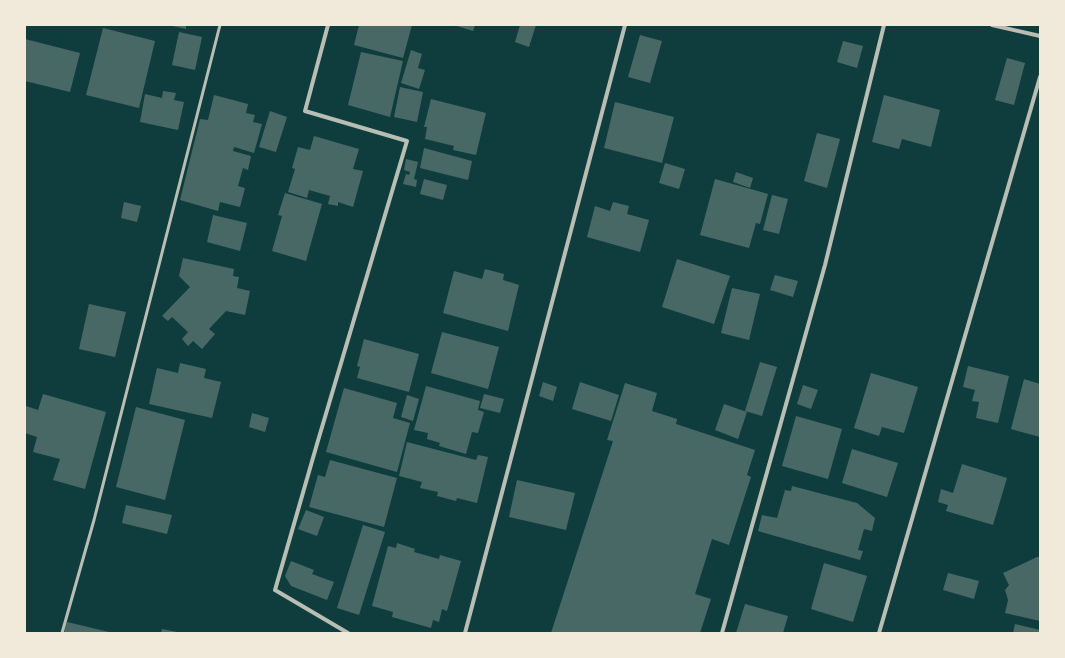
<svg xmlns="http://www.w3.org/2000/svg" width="1065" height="658" font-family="Commissioner,sans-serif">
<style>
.building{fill:#486865}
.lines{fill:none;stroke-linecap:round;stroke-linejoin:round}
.service{stroke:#b8beb3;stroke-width:3}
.minor{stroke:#b8beb3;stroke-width:4}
</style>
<rect width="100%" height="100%" fill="#0f3d3e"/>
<!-- building -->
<g class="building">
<polygon points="168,25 186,25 186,29"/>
<polygon points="359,25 412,25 403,58 354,45"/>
<polygon points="454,25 475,25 473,31"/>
<polygon points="520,25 536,25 529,47 515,42"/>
<polygon points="103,28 155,41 139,108 86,95"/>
<polygon points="179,32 202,37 195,70 172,65"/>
<polygon points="640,35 662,41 650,83 628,77"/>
<polygon points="25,39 80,53 70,92 25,81"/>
<polygon points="843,41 863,46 857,68 837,62"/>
<polygon points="411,50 422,54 418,68 425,70 419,89 401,83"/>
<polygon points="361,52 403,61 390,117 348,105"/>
<polygon points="1007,58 1025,63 1014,105 995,100"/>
<polygon points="400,87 423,92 417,122 394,117"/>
<polygon points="163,91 176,93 174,100 184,102 178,130 140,122 145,94 162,98"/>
<polygon points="214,95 248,104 246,113 255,115 253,122 262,124 254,153 234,147 233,151 251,156 248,170 243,168 238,186 245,188 240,207 220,202 218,211 180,200 200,119 208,120"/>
<polygon points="884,95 940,110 931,147 902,139 899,149 872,142"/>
<polygon points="431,99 486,113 476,155 453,150 454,146 425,139 427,127 424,127"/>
<polygon points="615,102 674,117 662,163 604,148"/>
<polygon points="270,111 287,117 276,152 259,147"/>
<polygon points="817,133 840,139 827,188 804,181"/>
<polygon points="314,136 359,149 353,169 363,171 353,207 338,202 338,206 328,204 330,196 309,190 307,198 288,192 295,169 292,168 298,147 310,150"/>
<polygon points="424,148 472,161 468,180 420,168"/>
<polygon points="406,159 418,162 414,179 417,180 416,187 403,184 406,174 409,175 410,172 404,170"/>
<polygon points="665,163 685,169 679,189 659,183"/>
<polygon points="736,172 753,178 750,188 733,182"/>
<polygon points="424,179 447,185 443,200 420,194"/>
<polygon points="715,179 768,194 760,224 756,223 749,248 700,235"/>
<polygon points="285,193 322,204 306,261 272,251 282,216 278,215"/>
<polygon points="772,195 788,199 779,234 763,230"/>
<polygon points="124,202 141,206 137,222 121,218"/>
<polygon points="613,202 629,206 627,214 649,220 640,252 587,237 595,206 610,211"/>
<polygon points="213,215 247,223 240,251 207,242"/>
<polygon points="183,258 234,269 233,276 239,277 237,288 250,291 245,315 226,311 209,329 215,334 202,349 193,341 188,346 182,339 188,332 172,317 168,321 162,316 190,287 179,276"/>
<polygon points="677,259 730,276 714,324 662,307"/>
<polygon points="485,269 504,274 503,280 519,285 508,331 443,313 454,271 482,279"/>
<polygon points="775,275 798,281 793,297 770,290"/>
<polygon points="732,288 760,294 749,340 721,333"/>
<polygon points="89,304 126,312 115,357 79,349"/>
<polygon points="442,332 499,347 488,389 431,373"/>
<polygon points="364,339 419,354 409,392 357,378 360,367 357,366"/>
<polygon points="760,362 777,367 762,416 745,411"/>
<polygon points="180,363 206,369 204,378 221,382 212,418 149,404 157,368 178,373"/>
<polygon points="968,366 1009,376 998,423 976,418 979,402 972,401 975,390 963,387"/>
<polygon points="871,373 918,387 904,433 882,427 879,436 854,428"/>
<polygon points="1024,379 1040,384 1040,437 1011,429"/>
<polygon points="543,382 557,387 553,401 539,396"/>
<polygon points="580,382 619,395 611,421 572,409"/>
<polygon points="625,383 657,393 652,411 677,419 676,424 755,450 747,475 751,477 729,545 712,539 695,594 711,599 700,633 551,633 613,441 607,440"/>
<polygon points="803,385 818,390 811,409 797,404"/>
<polygon points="426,386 480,401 478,410 484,412 478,433 472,432 466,454 439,446 440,443 427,439 428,433 414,430"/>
<polygon points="344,388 397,403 393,418 410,423 397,472 326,452"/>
<polygon points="43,394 106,412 85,489 53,480 60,459 33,452 37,437 25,433 25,410 26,406 38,410"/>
<polygon points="484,394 504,399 500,413 480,408"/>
<polygon points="407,395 419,399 413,421 401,417"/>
<polygon points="724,404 747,412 738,439 715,430"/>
<polygon points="136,407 185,420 165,500 116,487"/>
<polygon points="252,413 269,418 265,432 249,427"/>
<polygon points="796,416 842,429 828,479 782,466"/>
<polygon points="407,442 476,460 478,455 488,457 477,503 457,498 456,501 437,496 438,492 420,488 422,482 399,476"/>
<polygon points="852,449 898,463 887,497 842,483"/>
<polygon points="330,460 397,478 384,527 309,507 318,475 325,477"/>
<polygon points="962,464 1007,478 993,525 946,511 948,505 938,502 941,489 953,493"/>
<polygon points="517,480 575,493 566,530 509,517"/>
<polygon points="792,486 857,503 875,518 872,531 864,529 858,550 863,551 860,560 758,531 762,515 777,518 785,490 791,491"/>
<polygon points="126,505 172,515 167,534 122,523"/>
<polygon points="306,510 324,517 317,536 298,529"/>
<polygon points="363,525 385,532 359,615 337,608"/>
<polygon points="397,543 415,549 414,552 439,559 440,555 461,561 447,611 442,609 439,622 433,620 431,628 392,617 393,612 372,606 388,546 396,548"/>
<polygon points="1037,557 1040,557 1040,621 1005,613 1008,600 1005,590 1009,585 1003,573"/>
<polygon points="291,561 314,570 312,574 334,582 327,600 291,586 285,576"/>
<polygon points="824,563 867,576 853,622 811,609"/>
<polygon points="948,573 979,581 974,599 943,590"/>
<polygon points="745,604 788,616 783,633 736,633"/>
<polygon points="67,622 109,632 109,633 64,633"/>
<polygon points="1015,624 1040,630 1040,633 1013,633"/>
<polygon points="162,629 177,632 177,633 161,633"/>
</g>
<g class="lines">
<!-- service -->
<polyline class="service" points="62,633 94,520 220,25"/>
<!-- minor -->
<g class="minor">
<polyline points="328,25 305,111 407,141 317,444 275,590 348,633"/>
<polyline points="992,25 1040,36"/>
<polyline points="465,633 625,25"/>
<polyline points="722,633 825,265 884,25"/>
<polyline points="879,633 1040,77"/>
</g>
</g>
<!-- border -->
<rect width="1065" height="658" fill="none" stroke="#f1e9da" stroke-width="52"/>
</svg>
